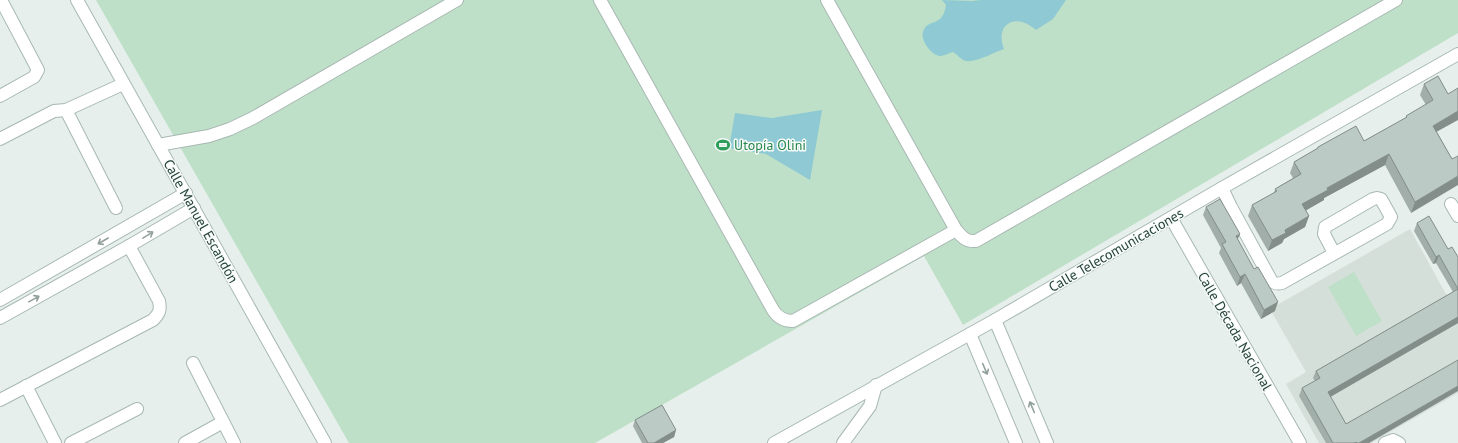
<svg xmlns="http://www.w3.org/2000/svg" width="1458" height="443" font-family="'PT Sans',sans-serif">
<style>
.built{fill:#d4dfda}
.green{fill:#bfe0c8}
.water{fill:#8ec9d4}
.lines{fill:none;stroke-linecap:round;stroke-linejoin:round}
.minor-casing{stroke:#a8b8b2;stroke-width:14}
.minor{stroke:#fff;stroke-width:12}
.wall{fill:#a1aea9}
.shaded-wall{fill:#838d89}
.building{fill:#bbcac4;stroke:#838d89}
.oneway{stroke:#92a09c}
.labels{text-anchor:middle;dominant-baseline:central;stroke-width:3;stroke-linejoin:round;paint-order:stroke}
.leisure-label{font-size:14px;fill:#27864d;stroke:#f7fbf9;text-anchor:start}
.street-label{font-size:14px;fill:#24423a;stroke:#f7fbf9}
</style>
<rect width="100%" height="100%" fill="#e6efeb"/>
<!-- built -->
<polygon class="built" points="1410,229 1458,316 1458,393 1371,443 1319,443 1286,384 1306,372 1270,309"/>
<!-- green -->
<g class="green">
<polygon points="96,0 1458,0 1458,33 963,325 924,256 595,443 349,443"/>
<polygon points="1354,272 1382,321 1356,336 1328,287"/>
</g>
<!-- water -->
<g class="water">
<path d="M 942,0 L 972,1 L 981,0 L 1066,0 L 1053,19 L 1036,30 C 1017,12 994,23 1004,49 C 995,52 975,63 966,61 C 961,60 957,54 953,52 C 949,53 944,56 940,56 C 932,56 920,40 923,32 C 927,18 943,28 946,5 Z"/>
<polygon points="822,110 810,180 766,154 729,148 735,113 772,118"/>
</g>
<g class="lines">
<defs>
<g id="minor">
<polyline points="77,0 325,443"/>
<path d="M 600,0 L 773,310 C 778,318 784,321 793,321 L 956,230"/>
<path d="M 827,0 L 956,230 C 962,237 966,242 976,241 L 1396,0"/>
<polyline points="0,96 34,77 38,70 1,0"/>
<polyline points="66,110 116,208"/>
<polyline points="0,139 54,111 66,110 123,84"/>
<polyline points="158,145 209,136 230,129 253,118 457,0"/>
<path d="M 1222,188 L 1231,207 L 1271,280 C 1274,284 1277,284 1282,283 L 1387,224 L 1391,217 L 1381,199 L 1377,198 L 1373,199 L 1325,227 L 1324,234 L 1334,253"/>
<polyline points="1451,204 1458,216"/>
<polyline points="1171,218 1300,443"/>
<polyline points="0,300 186,193"/>
<polyline points="0,318 129,246 194,208"/>
<polyline points="995,320 1047,443"/>
<polyline points="970,334 1016,443"/>
<polyline points="193,363 234,443"/>
<polyline points="26,386 55,443"/>
<path d="M 0,400 L 153,320 C 159,314 161,310 159,301 L 129,246"/>
<polyline points="71,443 137,409"/>
<polyline points="185,443 223,422"/>
<polyline points="774,443 995,320 1222,188 1458,54"/>
<polyline points="843,443 870,406 876,385"/>
<polyline points="1385,443 1393,440 1399,443"/>
</g>
</defs>
<!-- minor casing -->
<use href="#minor" class="minor-casing"/>
<!-- minor -->
<use href="#minor" class="minor"/>
</g>
<!-- wall -->
<g class="wall">
<polygon points="1438,76 1437,132 1452,159 1411,213 1385,165 1324,198 1324,200 1306,210 1309,216 1305,227 1284,239 1282,243 1268,251 1248,216 1252,205 1274,193 1275,189 1293,178 1290,173 1294,162 1317,149 1318,147 1364,141 1406,118 1406,116 1426,105 1420,95 1424,84"/>
<polygon points="1206,207 1238,240 1275,311 1261,319 1241,283 1237,286 1219,253 1221,248 1203,215"/>
<polygon points="1417,223 1458,257 1458,323 1330,397 1346,424 1369,443 1326,443 1299,396 1302,388 1315,381 1313,378 1316,371 1453,292 1436,263 1433,264 1414,231"/>
<polygon points="635,420 676,430 674,437 663,443 642,443 633,426"/>
</g>
<!-- shaded-wall -->
<g class="shaded-wall">
<polygon points="1458,111 1458,120 1429,136 1433,126"/>
<polygon points="1389,154 1385,165 1324,198 1324,200 1298,215 1302,204 1327,188"/>
<polygon points="1458,176 1458,185 1411,213 1415,202"/>
<polygon points="1309,216 1305,227 1284,239 1282,243 1268,251 1272,240 1285,230"/>
<polygon points="1240,234 1236,243 1236,236"/>
<polygon points="1439,255 1436,263 1433,264 1436,257"/>
<polygon points="1245,274 1241,283 1237,286 1240,277"/>
<polygon points="1278,302 1275,311 1261,319 1264,310"/>
<polygon points="1458,317 1458,323 1325,400 1328,392"/>
<polygon points="1458,386 1458,391 1369,443 1359,443"/>
<polygon points="676,430 674,437 663,443 654,443"/>
</g>
<!-- building -->
<g class="building">
<polygon points="1438,76 1448,94 1458,88 1458,111 1433,126 1452,159 1458,156 1458,176 1415,202 1389,154 1327,188 1328,190 1302,204 1309,216 1285,230 1286,233 1272,240 1252,205 1277,191 1275,189 1301,174 1294,162 1318,148 1318,147 1356,126 1364,141 1407,117 1406,116 1433,100 1424,84"/>
<polygon points="1220,199 1240,234 1236,236 1254,269 1258,267 1278,302 1264,310 1245,274 1240,277 1222,244 1226,242 1206,207"/>
<polygon points="1429,216 1448,249 1452,247 1458,257 1458,289 1439,255 1436,257 1417,223"/>
<polygon points="1458,289 1458,317 1328,392 1346,424 1458,360 1458,386 1359,443 1357,443 1356,442 1354,443 1333,443 1302,388 1320,378 1316,371"/>
<polygon points="662,405 676,430 654,443 648,443 635,420"/>
</g>
<!-- one-way arrows -->
<defs><path id="oneway-shaft" d="M-6 0H5M1.5-3L5.5 0L1.5 3" fill="none" stroke-width="1.6" stroke-linecap="round" stroke-linejoin="round"/></defs>
<g class="oneway">
<use href="#oneway-shaft" transform="translate(148 235) rotate(-31)"/>
<use href="#oneway-shaft" transform="translate(103 241) rotate(150)"/>
<use href="#oneway-shaft" transform="translate(34 299) rotate(-29)"/>
<use href="#oneway-shaft" transform="translate(985 369) rotate(67)"/>
<use href="#oneway-shaft" transform="translate(1032 407) rotate(-113)"/>
</g>
<!-- icons -->
<defs>
<symbol id="stadium-bare" viewBox="-9 -9 18 18"><path d="M0-5a6.5 5 0 1 0 0 10a6.5 5 0 1 0 0-10ZM-3.5-1.8h7v3.6h-7Z" fill="#2e9e5b" stroke="#f7fbf9" stroke-width="2.5" paint-order="stroke"/></symbol>
</defs>
<g fill-rule="evenodd">
<use href="#stadium-bare" x="713" y="135" width="20" height="20"/>
</g>
<g class="labels">
<!-- leisure labels -->
<g class="leisure-label">
<text x="734" y="145">Utopía Olini</text>
</g>
<!-- street labels -->
<g class="street-label">
<text transform="translate(201 221) rotate(61)">Calle Manuel Escandón</text>
<text transform="translate(1116 250) rotate(-30)">Calle Telecomunicaciones</text>
<text transform="translate(1235 331) rotate(60)">Calle Década Nacional</text>
</g>
</g>
</svg>
